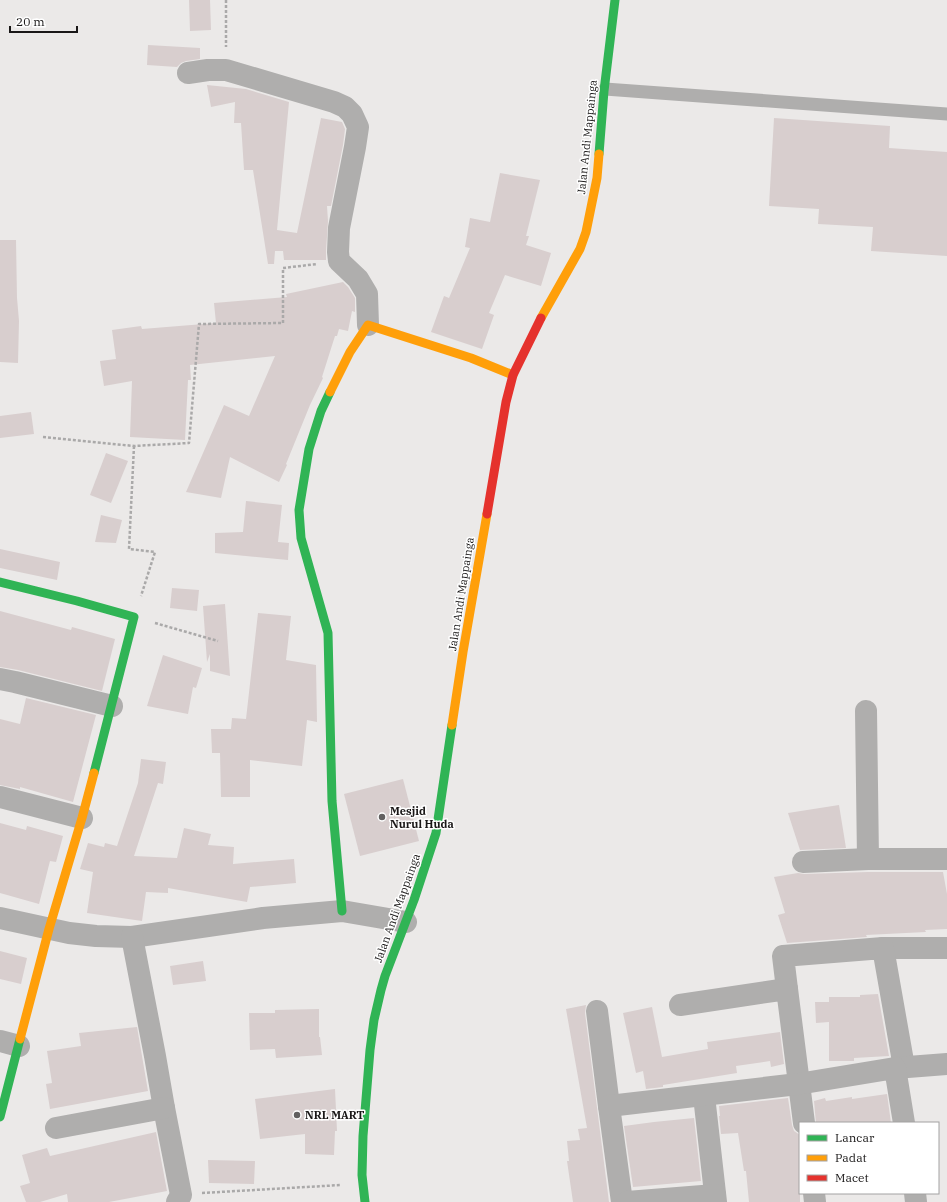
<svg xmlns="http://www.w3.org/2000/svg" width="947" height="1202" font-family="'IBM Plex Serif',serif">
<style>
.building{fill:#d8cece}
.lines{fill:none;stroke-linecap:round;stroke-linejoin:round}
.path{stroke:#aaa9a9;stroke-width:2.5;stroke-dasharray:3 2;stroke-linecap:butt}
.lane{stroke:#afaead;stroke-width:13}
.street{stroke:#afaead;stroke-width:22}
.fast{stroke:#30b455;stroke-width:9}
.slow{stroke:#ff9f0a;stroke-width:9}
.jam{stroke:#e5322d;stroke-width:9}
.poi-dot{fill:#626060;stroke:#fff;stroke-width:1.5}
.labels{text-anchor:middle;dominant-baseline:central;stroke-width:3;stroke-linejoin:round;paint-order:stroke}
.street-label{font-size:11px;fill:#191717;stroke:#fff}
.poi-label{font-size:11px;font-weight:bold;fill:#191717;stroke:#fff;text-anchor:start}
</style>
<rect width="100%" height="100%" fill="#ebe9e8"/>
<!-- building -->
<g class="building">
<polygon points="189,0 210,0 211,30 190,31"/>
<polygon points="148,45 200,48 200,59 186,61 181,63 177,67 147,65"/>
<polygon points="207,85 246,89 289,102 277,230 297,233 321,118 342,122 345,129 343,145 331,206 327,206 328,221 326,251 326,260 284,260 283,251 275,251 274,264 268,264 253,170 244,170 241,123 234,123 235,102 211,107"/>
<polygon points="774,118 890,126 889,148 947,152 947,256 871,251 873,227 818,224 819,209 769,206"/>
<polygon points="500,173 540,180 526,236 529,236 526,245 551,253 541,286 505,275 489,313 494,315 482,349 431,332 444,296 449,298 470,248 465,247 470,218 490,222"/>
<polygon points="0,240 16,240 17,298 19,321 18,363 0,362"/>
<polygon points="343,282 348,287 355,298 355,312 352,311 348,331 339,329 337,336 335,336 322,377 323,378 310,405 286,464 287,465 279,482 230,457 221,498 186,492 224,405 249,416 275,356 190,365 191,380 188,380 185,440 130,437 132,381 104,386 100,361 116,359 112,330 141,326 142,329 216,323 214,303 287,297 286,294"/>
<polygon points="31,412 34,434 0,438 0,416"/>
<polygon points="106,453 128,461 111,503 90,495"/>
<polygon points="246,501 282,505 278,542 289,543 288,560 215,553 215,533 243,532"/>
<polygon points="101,515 122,520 116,543 95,542"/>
<polygon points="0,549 60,562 57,580 0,568"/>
<polygon points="172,588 199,590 197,611 170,608"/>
<polygon points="225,604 230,676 210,671 210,654 207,662 203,606"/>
<polygon points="0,611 71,630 72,627 115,639 102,691 18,670 0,667"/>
<polygon points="258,613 291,616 286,660 316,665 317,722 307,720 302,766 250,760 250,797 221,797 220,753 212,753 211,729 231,729 232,718 246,719"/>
<polygon points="163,655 202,668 196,688 193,687 188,714 147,706"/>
<polygon points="26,698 96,715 73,802 20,787 20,789 0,785 0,719 20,724"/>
<polygon points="141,759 166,762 163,784 158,783 134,856 177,858 184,828 211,834 208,845 234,847 233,864 294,859 296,883 250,887 247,902 168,888 168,893 146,892 142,921 87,913 93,872 80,869 88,843 104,847 105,843 117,846 138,783"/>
<polygon points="403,779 419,841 360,856 344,794"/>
<polygon points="839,805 846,848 800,850 788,813"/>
<polygon points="0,823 26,830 27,826 63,836 56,862 50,861 39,904 0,893"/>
<polygon points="868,872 943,872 947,894 947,929 925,930 926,932 866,935 867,937 787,943 778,915 785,913 774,877 798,873 804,874"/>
<polygon points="0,951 27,958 21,984 0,979"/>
<polygon points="203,961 206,981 173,985 170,966"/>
<polygon points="878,994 889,1056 854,1058 854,1061 829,1061 829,1022 816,1023 815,1002 829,1002 829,997 860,997 860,995"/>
<polygon points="586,1005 585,1013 609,1202 573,1202 567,1161 569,1161 567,1141 580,1140 578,1129 587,1128 566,1009"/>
<polygon points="652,1007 662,1057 708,1049 707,1042 780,1032 784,1064 771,1067 770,1061 736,1066 737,1073 663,1085 663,1087 646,1089 643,1071 636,1073 623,1013"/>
<polygon points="319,1009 319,1037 320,1037 322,1055 276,1058 275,1049 250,1050 249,1013 275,1013 275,1010"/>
<polygon points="137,1027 148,1091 50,1109 46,1084 52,1083 47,1051 81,1046 79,1033"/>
<polygon points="335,1089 337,1131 335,1131 334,1155 305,1154 305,1134 260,1139 255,1099"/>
<polygon points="887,1094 891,1123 816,1123 814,1101 825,1098 826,1101 852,1097 852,1099"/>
<polygon points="788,1098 792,1125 794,1131 800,1135 800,1202 749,1202 746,1171 744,1171 738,1133 721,1134 719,1116 720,1116 719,1106"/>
<polygon points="694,1118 701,1181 633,1187 624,1126 654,1122"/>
<polygon points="156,1132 167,1191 109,1202 68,1202 67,1194 40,1202 26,1202 20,1186 30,1183 22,1155 47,1148 50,1156"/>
<polygon points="208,1160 255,1161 254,1184 209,1183"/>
</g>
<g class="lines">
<!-- path -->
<g class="path">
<polyline points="226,0 226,47"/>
<polyline points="43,437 134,446 189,443 199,324 283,323 283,268 317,264"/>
<polyline points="134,446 129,549 155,552 141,596"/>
<polyline points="155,623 218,641"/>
<polyline points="202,1193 341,1185"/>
</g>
<!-- lane -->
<polyline class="lane" points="605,89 947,114"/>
<!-- street -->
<g class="street">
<polyline points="188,73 208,70 226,70 334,102 345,107 352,114 358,127 355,147 339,228 338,252 339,261 358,279 367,294 368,325"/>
<polyline points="0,679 15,682 112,706"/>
<polyline points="866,711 868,859"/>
<polyline points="0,797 82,818"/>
<polyline points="803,862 868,859 947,859"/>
<polyline points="0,918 69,933 96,936 132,937 263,918 342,911 406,922"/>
<polyline points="132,937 155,1056 164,1108 181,1195 177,1202"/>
<polyline points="883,948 947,948"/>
<polyline points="787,989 783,956 883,948 904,1067"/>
<polyline points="680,1005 787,989 804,1123"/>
<polyline points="597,1011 609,1106"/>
<polyline points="0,1041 19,1046"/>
<polyline points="895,1068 947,1064"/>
<polyline points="704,1096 716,1202"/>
<polyline points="56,1128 164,1108"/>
<polyline points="814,1193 815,1202"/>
<polyline points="915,1193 916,1202"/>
<polyline points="622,1202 609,1106 798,1084 895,1068 904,1123"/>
<polyline points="627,1202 715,1195"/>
</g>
<!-- fast -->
<g class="fast">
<polyline points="599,154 604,91 615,0"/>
<polyline points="330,392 321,411 309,449 299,510 301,538 328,633 332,801 342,911"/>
<polyline points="0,582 77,601 134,617 94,773"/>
<polyline points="0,1117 20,1039"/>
<polyline points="365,1202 362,1175 363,1136 370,1050 374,1020 381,990 385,976 414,900 436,833 452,725"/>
</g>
<!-- slow -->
<g class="slow">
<polyline points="541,318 580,249 586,232 597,178 599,154"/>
<polyline points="330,392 350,352 368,325 471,358 513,375"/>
<polyline points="452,725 463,652 487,514"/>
<polyline points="20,1039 49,929 82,818 94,773"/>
</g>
<!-- jam -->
<polyline class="jam" points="487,514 506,402 513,375 541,318"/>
</g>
<!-- markers -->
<g class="poi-dot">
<circle cx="382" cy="817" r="4"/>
<circle cx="297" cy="1115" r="4"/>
</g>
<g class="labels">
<!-- street labels -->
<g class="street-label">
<text transform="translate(587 137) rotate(-84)">Jalan Andi Mappainga</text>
<text transform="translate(461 594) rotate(-81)">Jalan Andi Mappainga</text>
<text transform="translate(397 908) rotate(-70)">Jalan Andi Mappainga</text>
</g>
<!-- poi labels -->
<g class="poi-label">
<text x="390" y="811">Mesjid<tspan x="390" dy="13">Nurul Huda</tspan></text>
<text x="305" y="1115">NRL MART</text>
</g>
</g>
<!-- legend -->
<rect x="799" y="1122" width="140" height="72" fill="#ffffff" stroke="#a3a2a2"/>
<rect x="807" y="1135" width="20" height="6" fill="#30b455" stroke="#a3a2a2"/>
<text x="835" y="1142" font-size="12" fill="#191717">Lancar</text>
<rect x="807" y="1155" width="20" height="6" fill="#ff9f0a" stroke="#a3a2a2"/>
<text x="835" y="1162" font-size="12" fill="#191717">Padat</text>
<rect x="807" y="1175" width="20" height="6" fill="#e5322d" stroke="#a3a2a2"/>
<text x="835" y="1182" font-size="12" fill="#191717">Macet</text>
<!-- scale -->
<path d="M10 26v6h67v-6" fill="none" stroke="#191717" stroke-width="2"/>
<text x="16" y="26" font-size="12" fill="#191717" stroke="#ffffff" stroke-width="3" paint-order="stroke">20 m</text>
</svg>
